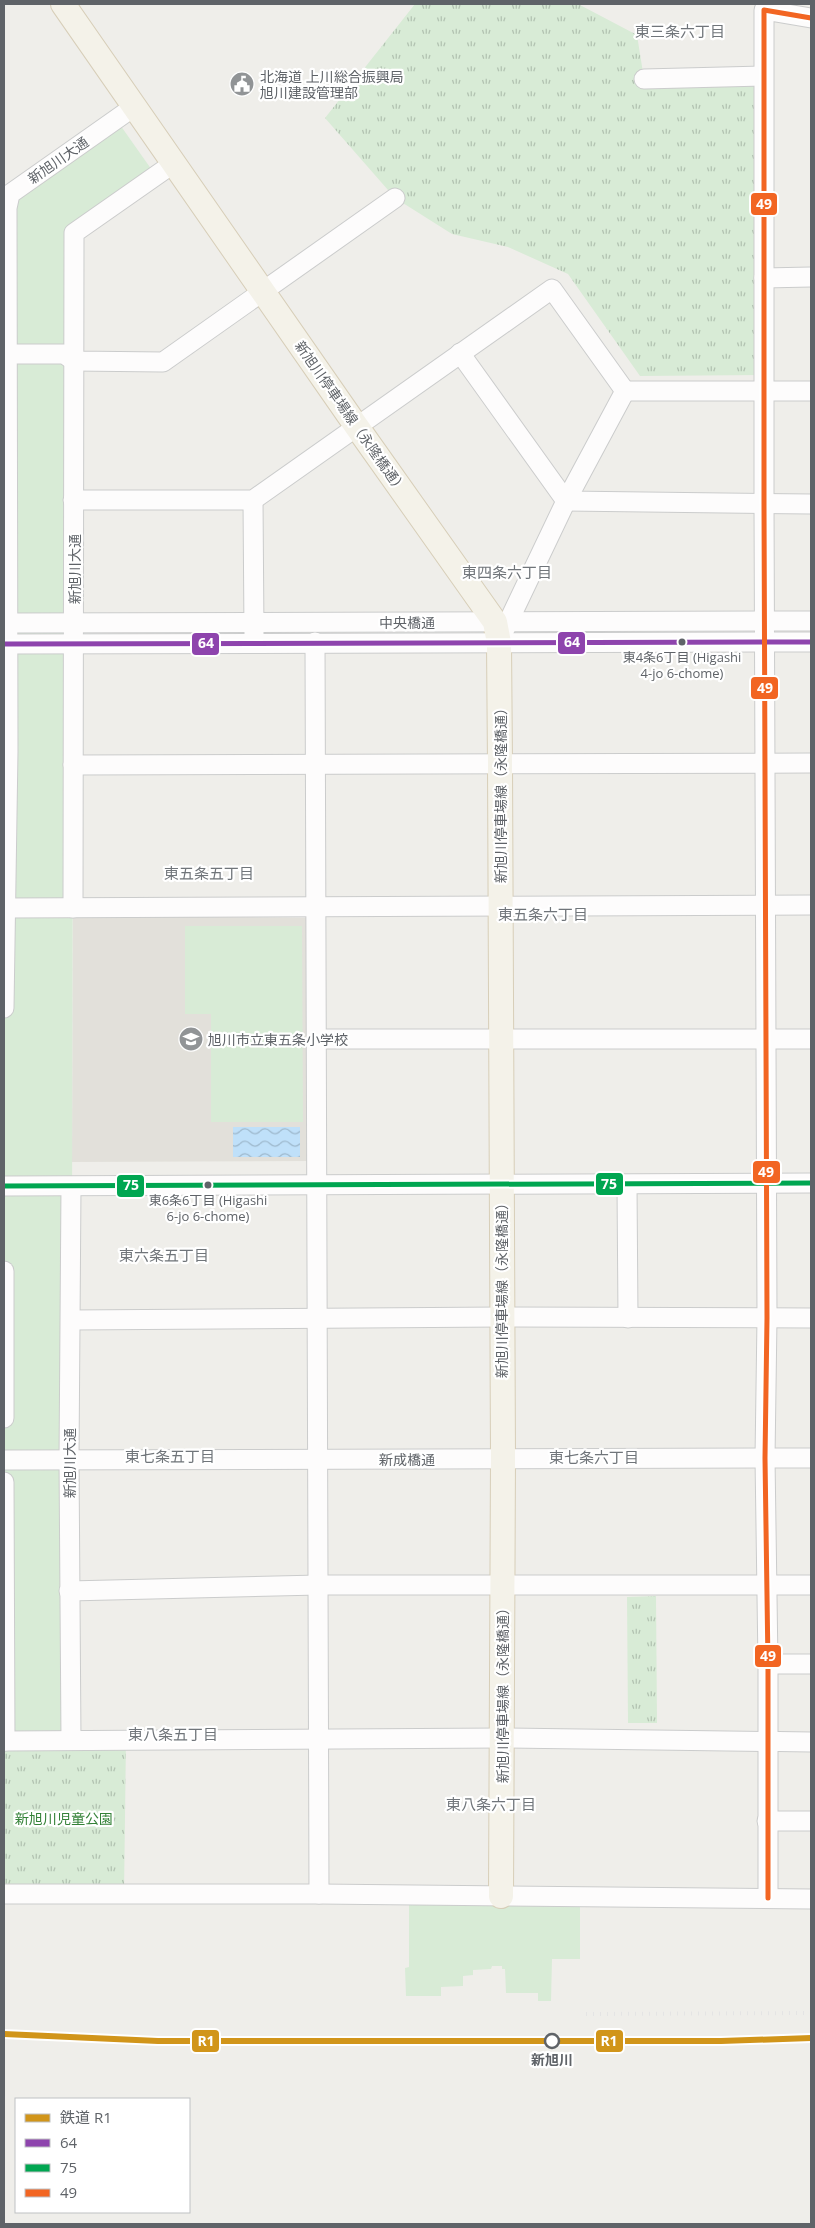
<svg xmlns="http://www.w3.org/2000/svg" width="815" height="2228" font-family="'Open Sans','Noto Sans JP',sans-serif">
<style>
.education{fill:#e2e0da}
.grass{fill:#d8ebd6}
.park{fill:url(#park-tufts)}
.water{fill:url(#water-waves)}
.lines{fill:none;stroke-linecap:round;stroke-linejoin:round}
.minor-casing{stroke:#cbcccc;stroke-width:21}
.major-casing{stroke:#d7ceb8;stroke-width:26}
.minor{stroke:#fdfcfc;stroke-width:19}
.major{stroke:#f4f2e9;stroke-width:24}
.rail{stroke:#e4e4e4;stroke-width:4;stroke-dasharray:1 6;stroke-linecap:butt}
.bus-1-casing{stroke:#fff;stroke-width:9}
.bus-2-casing{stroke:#fff;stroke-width:9}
.bus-3-casing{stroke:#fff;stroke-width:9}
.bus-1{stroke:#8e44ad;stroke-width:5}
.bus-2{stroke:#00a651;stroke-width:5}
.bus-3{stroke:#f26522;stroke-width:5}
.rail-1-casing{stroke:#fff;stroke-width:10}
.rail-1{stroke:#d1951a;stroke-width:6}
.bus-dot{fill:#5f6368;stroke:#fff;stroke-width:2}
.stop-dot{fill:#fff;stroke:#5f6368;stroke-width:2.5}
.labels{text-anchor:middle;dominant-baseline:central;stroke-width:4.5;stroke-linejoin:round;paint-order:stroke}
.bus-label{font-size:13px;fill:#5f6368;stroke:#fff}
.poi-label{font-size:14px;fill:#5f6368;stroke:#fff;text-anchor:start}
.street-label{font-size:14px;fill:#5f6368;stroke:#fff}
.park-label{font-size:14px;fill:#348238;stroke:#fff}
.stop-label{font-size:14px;font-weight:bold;fill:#5f6368;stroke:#fff}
.neighbourhood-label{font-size:15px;fill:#70757a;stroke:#fff}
.line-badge{stroke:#fff;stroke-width:2}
.badge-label{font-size:14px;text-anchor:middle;font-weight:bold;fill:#fff}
</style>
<defs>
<pattern id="park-tufts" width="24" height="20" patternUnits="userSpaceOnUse" patternTransform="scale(1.25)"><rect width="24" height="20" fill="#d8ebd6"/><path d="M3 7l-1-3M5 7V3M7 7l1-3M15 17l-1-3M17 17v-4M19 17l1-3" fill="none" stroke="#b2c2b1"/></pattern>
<pattern id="water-waves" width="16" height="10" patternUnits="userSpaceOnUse" patternTransform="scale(1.25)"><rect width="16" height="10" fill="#bfe0f9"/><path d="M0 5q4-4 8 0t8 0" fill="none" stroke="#9eb9cd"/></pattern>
</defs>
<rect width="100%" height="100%" fill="#efeeea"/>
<!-- education -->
<polygon class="education" points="73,916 309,918 310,1161 72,1162"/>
<!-- grass -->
<g class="grass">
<polygon points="118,122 154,173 74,233 71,1740 5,1741 4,1008 10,194"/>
<polygon points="185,926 302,926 303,1122 211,1122 211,1014 185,1014"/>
<polygon points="409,1894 580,1897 580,1959 552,1959 551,2001 538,2001 538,1993 506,1993 505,1969 502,1969 502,1966 492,1966 491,1969 473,1970 473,1975 463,1976 463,1986 441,1987 441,1996 406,1996 405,1968 409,1967"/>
</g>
<!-- park -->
<g class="park">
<polygon points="415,4 580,5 637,35 644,79 763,76 763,375 640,376 568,274 508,247 452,234 395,198 325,118"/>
<polygon points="656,1596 657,1723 628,1723 627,1597"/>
<polygon points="126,1740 124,1894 4,1894 4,1741"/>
</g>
<!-- water -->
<rect class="water" x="233" y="1127" width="67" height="30"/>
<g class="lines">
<defs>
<g id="minor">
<polyline points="644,79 763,76"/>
<polyline points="764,278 811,277"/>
<polyline points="460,353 566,501 811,504"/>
<polyline points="4,354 64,354 74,361 163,362 395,198"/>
<polyline points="625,391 811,391"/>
<polyline points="73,500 253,500 552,289 625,391"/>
<polyline points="253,500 254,634"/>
<polyline points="4,623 811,621"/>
<polyline points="504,631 566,501 625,391"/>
<polyline points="315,642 319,1894"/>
<polyline points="4,644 811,642"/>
<polyline points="73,765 811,763"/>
<polyline points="4,908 811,905"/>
<polyline points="73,908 74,233 174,163"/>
<polyline points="4,1008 8,751 7,208 10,194 135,106"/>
<polyline points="317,1039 811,1039"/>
<polyline points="627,1185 628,1318"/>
<polyline points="4,1186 811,1183"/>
<polyline points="4,1271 4,1418"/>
<polyline points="71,1320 502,1317 811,1318"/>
<polyline points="4,1460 811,1458"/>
<polyline points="4,1482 5,1741"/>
<polyline points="69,1591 319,1585 811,1585"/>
<polyline points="768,1664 811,1664"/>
<polyline points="71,1740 69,1460 71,1187"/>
<polyline points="4,1741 502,1738 811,1742"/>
<polyline points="767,1821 811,1821"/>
<polyline points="4,1894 319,1894 811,1899"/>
<polyline points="768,1898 768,1664 765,1458 767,1318 764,504 764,10 811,18"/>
</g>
<polyline id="major" points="63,4 357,427 495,622 499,643 500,764 503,1459 501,1896"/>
</defs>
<!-- minor casing -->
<use href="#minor" class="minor-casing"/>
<!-- major casing -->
<use href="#major" class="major-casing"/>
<!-- minor -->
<use href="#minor" class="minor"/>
<!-- major -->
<use href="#major" class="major"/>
<!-- rail -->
<polyline class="rail" points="586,2014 811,2013"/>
<defs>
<polyline id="bus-1" points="4,644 811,642"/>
<polyline id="bus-2" points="4,1186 811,1183"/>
<polyline id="bus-3" points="768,1898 768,1664 765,1458 767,1318 764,504 764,10 811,18"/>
</defs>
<!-- bus-1 casing -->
<use href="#bus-1" class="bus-1-casing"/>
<!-- bus-2 casing -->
<use href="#bus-2" class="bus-2-casing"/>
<!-- bus-3 casing -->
<use href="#bus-3" class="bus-3-casing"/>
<!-- bus-1 -->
<use href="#bus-1" class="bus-1"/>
<!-- bus-2 -->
<use href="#bus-2" class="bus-2"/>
<!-- bus-3 -->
<use href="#bus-3" class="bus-3"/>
<defs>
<polyline id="rail-1" points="4,2034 158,2041 721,2041 811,2038"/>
</defs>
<!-- rail-1 casing -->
<use href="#rail-1" class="rail-1-casing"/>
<!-- rail-1 -->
<use href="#rail-1" class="rail-1"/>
</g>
<!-- icons -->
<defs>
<symbol id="civic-disc" viewBox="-11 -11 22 22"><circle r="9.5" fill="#919496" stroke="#fff"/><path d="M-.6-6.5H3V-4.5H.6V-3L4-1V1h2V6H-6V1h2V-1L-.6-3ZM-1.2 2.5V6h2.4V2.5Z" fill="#fff"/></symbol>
<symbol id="school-disc" viewBox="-11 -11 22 22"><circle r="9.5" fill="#919496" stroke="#fff"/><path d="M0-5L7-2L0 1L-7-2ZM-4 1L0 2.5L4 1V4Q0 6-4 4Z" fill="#fff"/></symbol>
</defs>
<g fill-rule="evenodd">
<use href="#civic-disc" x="228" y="70" width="28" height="28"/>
<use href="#school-disc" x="177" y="1025" width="28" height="28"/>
</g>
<!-- markers -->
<g class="bus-dot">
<circle cx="682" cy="642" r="4.5"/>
<circle cx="208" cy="1185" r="4.5"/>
</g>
<circle class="stop-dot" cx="552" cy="2041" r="7"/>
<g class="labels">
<!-- bus labels -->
<g class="bus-label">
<text x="682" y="657">東4条6丁目 (Higashi<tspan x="682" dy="16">4-jo 6-chome)</tspan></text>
<text x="208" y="1200">東6条6丁目 (Higashi<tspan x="208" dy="16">6-jo 6-chome)</tspan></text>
</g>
<!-- poi labels -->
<g class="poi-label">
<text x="260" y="76">北海道 上川総合振興局<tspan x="260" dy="16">旭川建設管理部</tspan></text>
<text x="208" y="1039">旭川市立東五条小学校</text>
</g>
<!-- street labels -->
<g class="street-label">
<text transform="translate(58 160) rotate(-35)">新旭川大通</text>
<text transform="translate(351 417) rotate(55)">新旭川停車場線（永隆橋通）</text>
<text transform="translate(74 569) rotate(-90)">新旭川大通</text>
<text x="407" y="622">中央橋通</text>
<text transform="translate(500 792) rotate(-90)">新旭川停車場線（永隆橋通）</text>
<text transform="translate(501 1287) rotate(-90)">新旭川停車場線（永隆橋通）</text>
<text x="407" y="1459">新成橋通</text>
<text transform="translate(69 1463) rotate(-90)">新旭川大通</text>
<text transform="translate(502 1692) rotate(-90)">新旭川停車場線（永隆橋通）</text>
</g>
<!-- park labels -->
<g class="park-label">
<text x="64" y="1818">新旭川児童公園</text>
</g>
<!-- stop labels -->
<g class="stop-label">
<text x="552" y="2059">新旭川</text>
</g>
<!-- neighbourhood labels -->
<g class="neighbourhood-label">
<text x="680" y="31">東三条六丁目</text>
<text x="507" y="572">東四条六丁目</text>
<text x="209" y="873">東五条五丁目</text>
<text x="543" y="914">東五条六丁目</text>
<text x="164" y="1255">東六条五丁目</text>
<text x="170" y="1456">東七条五丁目</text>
<text x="594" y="1457">東七条六丁目</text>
<text x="173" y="1734">東八条五丁目</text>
<text x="491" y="1804">東八条六丁目</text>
</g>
</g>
<g class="line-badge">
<rect x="750" y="192" width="28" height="24" rx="5" fill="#f26522"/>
<rect x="557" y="631" width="29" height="24" rx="5" fill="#8e44ad"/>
<rect x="191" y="632" width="29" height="24" rx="5" fill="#8e44ad"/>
<rect x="750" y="676" width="29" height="24" rx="5" fill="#f26522"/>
<rect x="752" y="1160" width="29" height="24" rx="5" fill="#f26522"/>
<rect x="595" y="1172" width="29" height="24" rx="5" fill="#00a651"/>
<rect x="116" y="1174" width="29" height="24" rx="5" fill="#00a651"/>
<rect x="754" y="1644" width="28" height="24" rx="5" fill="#f26522"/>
<rect x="191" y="2029" width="29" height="24" rx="5" fill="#d1951a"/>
<rect x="595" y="2029" width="29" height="24" rx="5" fill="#d1951a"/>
</g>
<g class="badge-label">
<text x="764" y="209">49</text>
<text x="572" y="647">64</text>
<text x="206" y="648">64</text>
<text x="765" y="693">49</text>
<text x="766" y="1177">49</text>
<text x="609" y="1189">75</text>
<text x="131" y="1190">75</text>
<text x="768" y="1661">49</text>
<text x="206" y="2046">R1</text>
<text x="609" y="2046">R1</text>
</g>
<!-- border -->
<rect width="815" height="2228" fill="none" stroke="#5f6368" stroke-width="10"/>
<!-- legend -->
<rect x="15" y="2098" width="175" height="115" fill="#ffffff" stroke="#bfc1c3"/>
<rect x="25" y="2114" width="25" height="8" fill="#d1951a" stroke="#bfc1c3"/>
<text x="60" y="2123" font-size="15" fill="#5f6368">鉄道 R1</text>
<rect x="25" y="2139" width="25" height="8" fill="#8e44ad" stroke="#bfc1c3"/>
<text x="60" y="2148" font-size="15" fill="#5f6368">64</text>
<rect x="25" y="2164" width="25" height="8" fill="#00a651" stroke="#bfc1c3"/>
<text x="60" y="2173" font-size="15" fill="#5f6368">75</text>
<rect x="25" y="2189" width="25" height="8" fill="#f26522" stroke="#bfc1c3"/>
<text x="60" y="2198" font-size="15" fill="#5f6368">49</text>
</svg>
